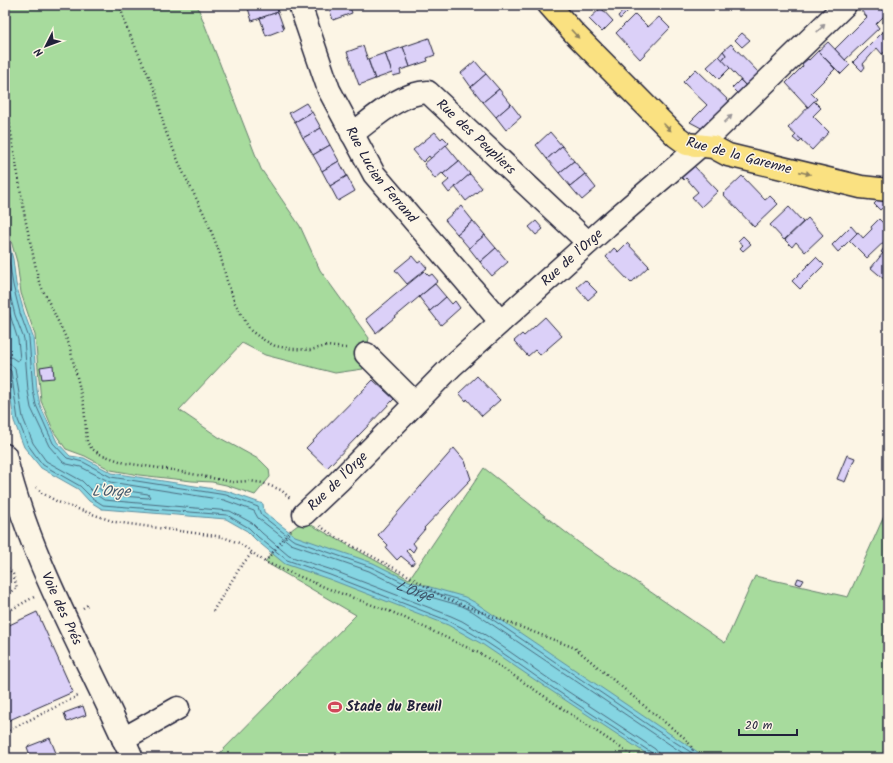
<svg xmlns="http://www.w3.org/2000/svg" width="893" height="763" font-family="Kalam,sans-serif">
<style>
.green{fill:#a7db9d;stroke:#647e6c}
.water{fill:#85d5e2;stroke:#5d8d9f}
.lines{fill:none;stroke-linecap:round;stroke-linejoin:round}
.shore{stroke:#4a6a7e;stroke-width:1}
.building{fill:#dbd0f8;stroke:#22223b}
.minor-casing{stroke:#22223b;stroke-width:25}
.major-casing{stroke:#22223b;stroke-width:25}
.path{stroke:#22223b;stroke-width:2.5;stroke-dasharray:1 3;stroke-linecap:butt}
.minor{stroke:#fcf5e5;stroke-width:22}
.major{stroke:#fae181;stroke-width:22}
.oneway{fill:#9a9698}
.oneway2{fill:#8e825e}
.labels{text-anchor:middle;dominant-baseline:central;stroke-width:3;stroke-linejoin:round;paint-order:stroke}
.street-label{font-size:14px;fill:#22223b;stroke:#fcf5e5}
.poi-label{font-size:14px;font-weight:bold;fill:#22223b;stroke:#fcf5e5;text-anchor:start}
.water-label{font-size:15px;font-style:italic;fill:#40586d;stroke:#fcf5e5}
</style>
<rect width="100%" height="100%" fill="#fcf5e5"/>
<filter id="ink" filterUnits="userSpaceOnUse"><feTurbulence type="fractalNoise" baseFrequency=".025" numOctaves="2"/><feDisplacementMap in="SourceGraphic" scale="8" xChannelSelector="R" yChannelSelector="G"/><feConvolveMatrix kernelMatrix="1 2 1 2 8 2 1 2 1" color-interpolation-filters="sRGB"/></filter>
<g filter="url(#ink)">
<!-- green -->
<g class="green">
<polygon points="5,5 197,5 261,169 300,226 320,270 369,338 363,369 335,373 265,355 242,343 179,410 220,438 260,460 269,469 270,477 255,495 226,485 212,482 192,481 139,475 111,470 85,456 66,449 54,432 41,401 35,335 21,293 17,262 7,227 5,216"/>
<path d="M 484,468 L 578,542 L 725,643 L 755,576 L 848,597 L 888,507 L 888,758 L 215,758 L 356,615 L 265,562 C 275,549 290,525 306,522 L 409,579 Z"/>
</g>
<!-- water -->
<polygon class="water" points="5,228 13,259 16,284 24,312 33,337 37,390 40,405 57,442 70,456 84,458 112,473 227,491 263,504 264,512 295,536 373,563 409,581 465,597 476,603 658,726 707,758 653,758 547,688 482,644 448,625 329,579 285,564 256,540 247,531 226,519 102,509 89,501 78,489 41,468 24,447 14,421 5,360"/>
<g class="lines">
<!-- shore -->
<g class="shore">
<polyline points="5,246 9,260 13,285 20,313 29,338 33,390 36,405 53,443 67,458 83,462 111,477 226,495 258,507 261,515 293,540 371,567 408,585 464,601 474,607 656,730 700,758"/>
<path id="s1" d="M 5,268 L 8,287 L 15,315 L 24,339 L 28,391 L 31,408 L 49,446 L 63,462 L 67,464 L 81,467 L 110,482 L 224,500 L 254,511 L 258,518 L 291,544 L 369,571 L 406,590 L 462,606 L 472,611 L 690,758"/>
<polyline points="5,299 18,340 20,359 17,361 11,357 5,357"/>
<polyline points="5,363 11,364 15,369 23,418 33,443 46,461 82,481 95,494 104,500 230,511 252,523 262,533 289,556 332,570 451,616 462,621 487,636 552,681 655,749 658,753 659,758"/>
<path d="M 5,368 L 8,368 L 11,371 L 18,420 L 28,445 L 36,456 L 43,465 L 80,486 L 92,498 L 103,505 L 227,515 L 249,528 L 258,537 L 287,560 L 330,575 L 449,621 C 484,638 515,662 547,684 C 582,708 617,730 652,753 L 654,758"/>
<polygon points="96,483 109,488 148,494 150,497 148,498 107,495 96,486"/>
</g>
</g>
<!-- building -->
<g class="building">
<polygon points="247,5 276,5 278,12 252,21"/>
<polygon points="328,5 349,5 352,13 333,20"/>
<polygon points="860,5 888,5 888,12 876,24 879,28 845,60 835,49 867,17 858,7"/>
<polygon points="601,8 613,21 602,32 589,19"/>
<polygon points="627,8 629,10 620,19 618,16"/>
<polygon points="278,12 284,29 266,36 260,18"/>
<polygon points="635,14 648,27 659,17 670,28 640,59 616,33"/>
<polygon points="888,17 888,28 883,23"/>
<polygon points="884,31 886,33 888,31 888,53 887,55 885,52 882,54 877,48 863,64 865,67 862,71 853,62"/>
<polygon points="742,33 750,40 742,47 735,40"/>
<polygon points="429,38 435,55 427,58 428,61 410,67 403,47"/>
<polygon points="828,42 850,65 841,74 818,51"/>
<polygon points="731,44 761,75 748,88 722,60 726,55 723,51"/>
<polygon points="363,46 375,79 359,85 347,52"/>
<polygon points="403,47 410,67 400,70 401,74 393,76 385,53"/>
<polygon points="723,51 726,55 722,60 719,56"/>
<polygon points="818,51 835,69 811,93 817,99 808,107 786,83 803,66 802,64 808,59 809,60"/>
<polygon points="385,53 392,73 375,79 368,59"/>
<polygon points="719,56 730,68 719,79 707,67"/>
<polygon points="475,61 486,74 471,87 461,73"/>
<polygon points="696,69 731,103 705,130 690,122 707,105 683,82"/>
<polygon points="486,74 499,89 483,102 471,87"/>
<polygon points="740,80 748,88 739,95 732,88"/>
<polygon points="499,89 511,104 496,117 483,102"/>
<polygon points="814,101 821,108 813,116 829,132 812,150 788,128"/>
<polygon points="306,103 312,112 295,122 289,113"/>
<polygon points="511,104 521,117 506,130 496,117"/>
<polygon points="312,112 321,128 303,138 295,122"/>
<polygon points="321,128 330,145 313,155 303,138"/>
<polygon points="435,132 441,139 443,137 449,143 431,159 429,156 423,162 413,150"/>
<polygon points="550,132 562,146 547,159 536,145"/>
<polygon points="796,135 802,140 799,143 793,138"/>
<polygon points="330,145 339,161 322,171 313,155"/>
<polygon points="446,145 459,161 443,174 442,173 435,179 424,164"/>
<polygon points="562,146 574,161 559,173 547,159"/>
<polygon points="339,161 347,176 330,186 322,171"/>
<polygon points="459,161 470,174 449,193 443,185 449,180 443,174"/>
<polygon points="574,161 585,174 570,186 559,173"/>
<polygon points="693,165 718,191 701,207 692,197 698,192 686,178 684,180 680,176"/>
<polygon points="470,174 482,188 466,201 455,187"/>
<polygon points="585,174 596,188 582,200 570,186"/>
<polygon points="347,176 355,191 338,201 330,186"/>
<polygon points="742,176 765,200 770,196 778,204 754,227 723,194"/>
<polygon points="881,197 888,198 888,203 880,210 874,204"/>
<polygon points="461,206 473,221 457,234 445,220"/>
<polygon points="789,207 803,222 784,240 770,225"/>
<polygon points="808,218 823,235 805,252 796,242 792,247 785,240"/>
<polygon points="879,219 888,228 888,238 867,258 849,240 858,232 863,238 872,229 871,227"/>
<polygon points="473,221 485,235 469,248 457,234"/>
<polygon points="536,221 543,229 536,235 529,227"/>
<polygon points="851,226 857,233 838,252 832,245"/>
<polygon points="485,235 496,248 480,262 469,248"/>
<polygon points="743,236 751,244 743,251 740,248 743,245 738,241"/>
<polygon points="627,243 649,266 631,283 606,257 614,248 618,252"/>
<polygon points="888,243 888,258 881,252"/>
<polygon points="496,248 508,262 492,276 480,262"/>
<polygon points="883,253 888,258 888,276 885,280 871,268"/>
<polygon points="412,256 418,263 421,261 427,268 407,284 395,270"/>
<polygon points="816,257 824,265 800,289 792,281"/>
<polygon points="424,271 429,276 432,274 438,281 376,333 366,319"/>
<polygon points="585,280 597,292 588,300 577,287"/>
<polygon points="435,284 446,297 430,311 419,297"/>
<polygon points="446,297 452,304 455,301 460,308 441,325 430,311"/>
<polygon points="545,317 562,336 540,355 535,350 528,356 514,341 522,334 524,336"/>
<polygon points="53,365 54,378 42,379 40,367"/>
<polygon points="477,376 500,400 482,416 467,399 466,401 459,393"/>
<polygon points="373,380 394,399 327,468 306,448"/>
<polygon points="454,448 465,461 471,479 424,528 425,529 413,543 416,547 413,552 409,548 406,551 415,561 412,565 401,556 397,560 386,548 388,545 378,535"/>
<polygon points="847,455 855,458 845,482 837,479"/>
<polygon points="798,578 804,580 801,585 796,583"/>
<polygon points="37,612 73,692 5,722 5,627"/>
<polygon points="83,706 86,715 67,722 64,713"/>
<polygon points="50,738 58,758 31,758 27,747"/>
</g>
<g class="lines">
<defs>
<g id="minor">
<path id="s2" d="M 300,5 L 329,90 L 374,174 L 500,321"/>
<path id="s3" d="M 352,134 C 374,118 399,93 428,92 L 579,234 L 588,243"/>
<polyline points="366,354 415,403"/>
<path id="s4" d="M 5,455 C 30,562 88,658 132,758"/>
<path id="s5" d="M 304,514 L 339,481 L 452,366 L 607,226 L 700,146 L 845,5"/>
<polyline points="123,739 178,708"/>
</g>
<polyline id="major" points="549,5 575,34 676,136 687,144 713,147 728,155 861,187 888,190"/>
</defs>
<!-- minor casing -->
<use href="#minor" class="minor-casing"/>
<!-- major casing -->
<use href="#major" class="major-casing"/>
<!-- path -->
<g class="path">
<polyline points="120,5 125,24 156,92 165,130 183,172 206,218 220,254 227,281 235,303 250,330 262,339 275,346 293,349 310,350 327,346 346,348"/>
<polyline points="5,96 25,218 39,282 69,344 84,406 87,442 92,449 100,454 125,463 172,470 232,482 250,481 263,483 281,490 290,498"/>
<polyline points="36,487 42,493 58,502 115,522 223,537 239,543 265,562 329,589 394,613 483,655 636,758"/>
<polyline points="320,526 334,536 407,575 445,598 575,648 648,709 686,739 693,749 689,758"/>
<polyline points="265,562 291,530"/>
<polyline points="5,565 13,574 17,588 5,595"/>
<polyline points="83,608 89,604"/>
<polyline points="213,611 241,566 252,553"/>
<polyline points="5,613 34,597"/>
<polyline points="5,732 80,695"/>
</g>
<!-- minor -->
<use href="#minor" class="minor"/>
<!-- major -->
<use href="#major" class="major"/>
</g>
<!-- one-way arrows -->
<defs><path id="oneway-solid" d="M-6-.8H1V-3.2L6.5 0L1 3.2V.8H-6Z"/></defs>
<g class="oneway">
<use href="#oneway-solid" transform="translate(821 28) rotate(-44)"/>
<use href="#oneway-solid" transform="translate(728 119) rotate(-44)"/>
</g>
<g class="oneway2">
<use href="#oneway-solid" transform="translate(575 34) rotate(47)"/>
<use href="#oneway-solid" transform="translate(667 127) rotate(45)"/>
<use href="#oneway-solid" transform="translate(805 173) rotate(13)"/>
</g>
</g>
<!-- icons -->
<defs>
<symbol id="stadium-bare" viewBox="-9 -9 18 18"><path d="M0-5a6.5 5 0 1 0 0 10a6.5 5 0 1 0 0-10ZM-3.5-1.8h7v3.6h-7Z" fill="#d1495b" stroke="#fcf5e5" stroke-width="2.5" paint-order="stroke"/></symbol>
</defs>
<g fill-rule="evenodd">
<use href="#stadium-bare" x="325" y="697" width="20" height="20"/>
</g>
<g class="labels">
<!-- street labels -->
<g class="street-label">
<text stroke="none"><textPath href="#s3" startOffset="154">Rue des Peupliers</textPath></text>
<text transform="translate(739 156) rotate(15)">Rue de la Garenne</text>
<text stroke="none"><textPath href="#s2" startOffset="190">Rue Lucien Ferrand</textPath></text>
<text stroke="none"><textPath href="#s5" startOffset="371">Rue de l'Orge</textPath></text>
<text stroke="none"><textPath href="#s5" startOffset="47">Rue de l'Orge</textPath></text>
<text stroke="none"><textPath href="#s4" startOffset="164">Voie des Prés</textPath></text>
</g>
<!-- poi labels -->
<g class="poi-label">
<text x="346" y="707">Stade du Breuil</text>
</g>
<!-- water labels -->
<g class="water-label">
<text x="111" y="492">L'Orge</text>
<text stroke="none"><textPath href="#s1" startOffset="588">L'Orge</textPath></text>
</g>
</g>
<!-- margin -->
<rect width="893" height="763" fill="none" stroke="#fcf5e5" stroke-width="20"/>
<rect x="10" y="10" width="873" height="743" fill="none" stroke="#22223b" stroke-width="1.5" filter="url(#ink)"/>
<!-- north arrow -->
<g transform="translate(46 46) rotate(228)" stroke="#fcf5e5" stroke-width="3" paint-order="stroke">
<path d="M0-3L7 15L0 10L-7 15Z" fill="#22223b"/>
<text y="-6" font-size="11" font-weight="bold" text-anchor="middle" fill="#22223b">N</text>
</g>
<!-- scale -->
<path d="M739 729v6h58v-6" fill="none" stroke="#22223b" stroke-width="2"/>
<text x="745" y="729" font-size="12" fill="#22223b" stroke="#fcf5e5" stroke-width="3" paint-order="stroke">20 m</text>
</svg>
